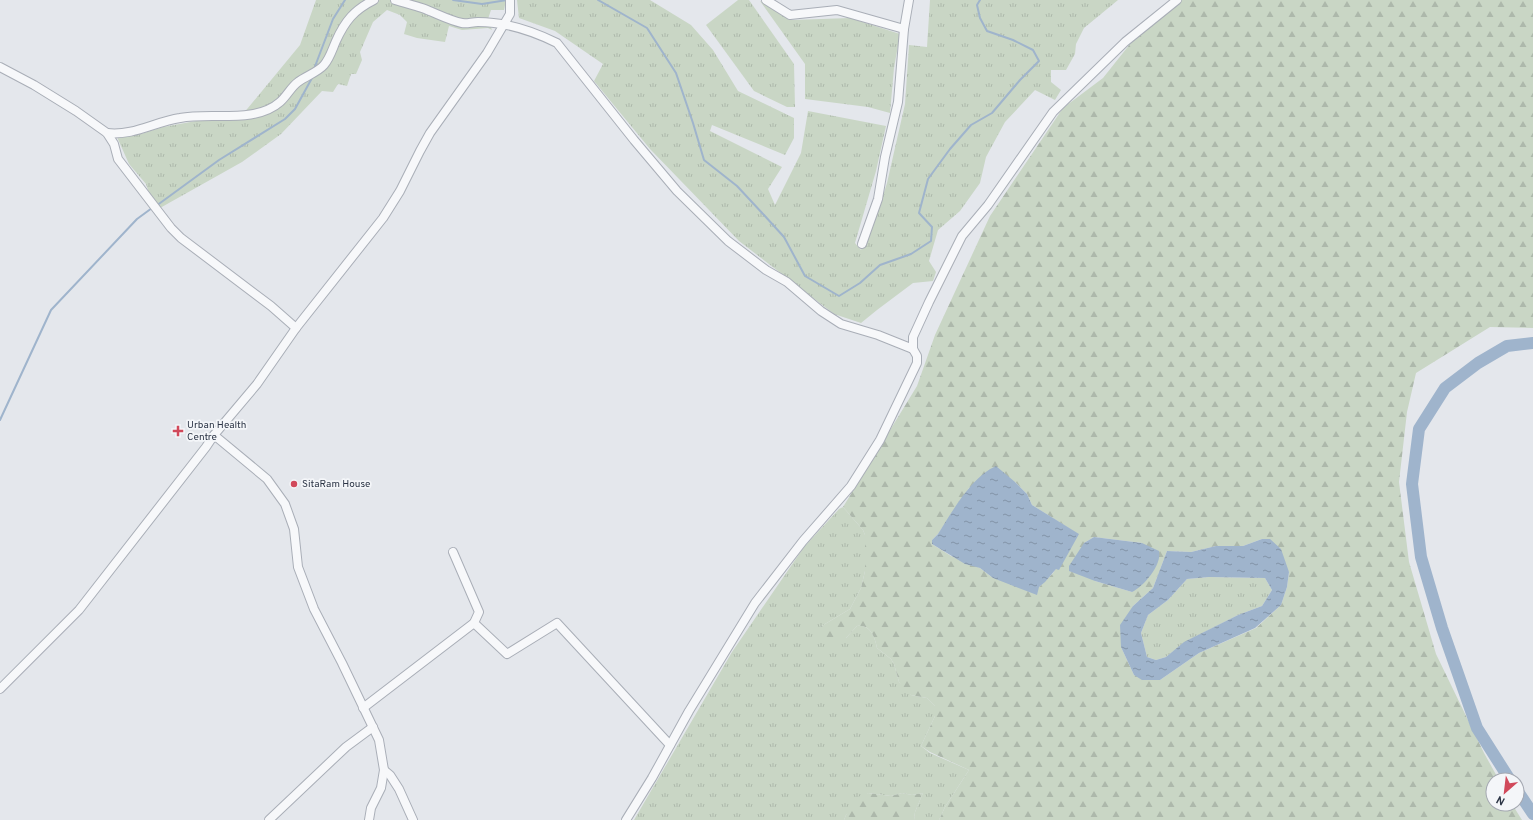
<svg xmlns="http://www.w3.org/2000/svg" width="1533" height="820" font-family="Overpass,sans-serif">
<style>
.grass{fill:url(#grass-tufts)}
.forest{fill:url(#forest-firs);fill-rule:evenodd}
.water{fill:url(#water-ripples);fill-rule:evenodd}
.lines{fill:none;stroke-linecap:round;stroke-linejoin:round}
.stream{stroke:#9fb4cc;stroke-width:2}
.river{stroke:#9fb4cc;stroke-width:12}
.street-casing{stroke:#a9aeb7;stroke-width:10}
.street{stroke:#f7f8fa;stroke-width:8}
.poi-dot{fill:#d1495b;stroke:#f4f6f9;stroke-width:1.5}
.labels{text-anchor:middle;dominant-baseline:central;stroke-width:3.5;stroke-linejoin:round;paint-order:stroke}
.poi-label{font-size:10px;fill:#2b3445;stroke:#f4f6f9;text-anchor:start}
</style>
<defs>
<pattern id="grass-tufts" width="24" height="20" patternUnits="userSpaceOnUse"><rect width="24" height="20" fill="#c9d6c5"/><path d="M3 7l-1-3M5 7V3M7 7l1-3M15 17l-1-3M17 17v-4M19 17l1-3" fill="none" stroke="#adb8ab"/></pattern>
<pattern id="forest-firs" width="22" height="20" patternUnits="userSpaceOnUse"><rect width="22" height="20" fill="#c9d6c5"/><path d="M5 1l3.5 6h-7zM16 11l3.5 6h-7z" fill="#adb8ab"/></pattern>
<pattern id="water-ripples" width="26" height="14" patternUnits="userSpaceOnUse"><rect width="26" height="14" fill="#9fb4cc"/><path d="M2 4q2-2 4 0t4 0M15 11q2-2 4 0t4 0" fill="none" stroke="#8293a7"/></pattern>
</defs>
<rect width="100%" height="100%" fill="#e4e7ec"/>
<!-- grass -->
<g class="grass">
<polygon points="316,0 506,0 504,10 491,10 488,19 492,30 488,28 462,30 449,26 445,42 417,38 404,34 407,22 400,15 387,10 373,22 360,52 362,60 356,74 351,74 347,86 338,84 333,92 322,91 281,134 242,162 160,208 151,199 146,184 129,164 117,137 141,134 163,127 196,121 238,120 300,45"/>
<polygon points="517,0 650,0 691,25 713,50 738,91 794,118 794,138 785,155 712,125 710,131 782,167 768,189 775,205 801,153 808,111 886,126 876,171 855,243 861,250 875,220 887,183 905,104 909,45 927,47 930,0 1118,0 1084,28 1076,44 1075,54 1066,70 1051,70 1051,82 1061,90 1055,100 1035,90 1005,122 986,157 980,183 960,211 938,230 929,261 936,272 933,281 913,283 877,310 861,323 834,314 739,241 650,149 594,81 603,64 555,31 519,18"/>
<polygon points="738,0 749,0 794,64 795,107 787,107 754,91 706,25"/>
<polygon points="760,1 766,4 792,20 850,18 900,34 894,68 890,113 868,107 805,99 805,64"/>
<path d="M 843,507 L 863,530 L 865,535 L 865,571 L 861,588 L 850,609 L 820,627 L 846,638 L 857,626 C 870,624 875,637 877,648 L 891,659 L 894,664 L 899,682 L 911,695 L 927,698 L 935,706 L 935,716 L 921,746 L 930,753 L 969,770 L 945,807 L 939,820 L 914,820 L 915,812 L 923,793 L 912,795 L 902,793 L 891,796 L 868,793 L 846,815 L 844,820 L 634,820 L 732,652 L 804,547 L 839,509 Z"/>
<polygon points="1209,577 1265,578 1272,590 1262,606 1238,615 1185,642 1166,657 1156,660 1147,657 1141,633 1148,615 1168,600 1187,579"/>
</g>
<!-- forest -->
<g class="forest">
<path d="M 1180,0 L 1533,0 L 1533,328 L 1490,327 L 1416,373 L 1407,412 L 1399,482 L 1409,562 L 1436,654 L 1484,753 L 1499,780 L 1493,780 L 1493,804 L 1512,804 L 1522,820 L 939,820 L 945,807 L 969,770 L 930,752 L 921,746 L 935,716 L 935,706 L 927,698 L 911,695 L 906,692 L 899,682 L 894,664 L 891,659 L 877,648 C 875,637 870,624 857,626 L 846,638 L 831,644 L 821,637 L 818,632 L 820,627 L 850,609 L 861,588 L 865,571 L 865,535 L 863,530 L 843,507 L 917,386 L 935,335 L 990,216 L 1063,108 L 1103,78 L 1134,39 ZM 1015,482 L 1027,494 L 1032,505 L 1078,534 L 1053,573 L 1039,587 L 993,578 L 980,568 L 951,556 L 932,544 L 932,540 L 938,534 L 969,488 ZM 1094,537 L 1142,543 L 1132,592 L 1095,581 L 1084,543 ZM 1262,539 L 1289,572 L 1287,587 L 1281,605 L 1256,628 L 1199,653 L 1160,680 L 1134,675 L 1121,647 L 1133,606 L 1153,588 L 1167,551 L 1191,552 L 1216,546 L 1243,546 Z"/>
<polygon points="868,793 891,796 902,793 912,795 923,793 915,812 914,820 844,820 846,815 858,797"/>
</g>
<!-- water -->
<g class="water">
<path d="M 996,466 L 1015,482 L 1027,494 L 1032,505 L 1079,534 L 1059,570 L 1056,569 L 1045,582 L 1039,587 L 1037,595 L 993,578 L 980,568 L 965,564 L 932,544 L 932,540 L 938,534 C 952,512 971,477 996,466 Z"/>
<path d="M 1094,537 L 1142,543 L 1159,551 C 1162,565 1144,586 1132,592 L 1095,581 L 1069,571 L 1069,566 L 1084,543 Z"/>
<path d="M 1262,539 L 1270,539 L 1281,549 L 1289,572 L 1287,587 L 1281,605 L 1255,628 L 1199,653 L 1160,680 L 1142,680 L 1134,675 L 1121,647 L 1120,625 L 1133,606 L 1153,588 L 1167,551 L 1191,552 L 1216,546 L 1243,546 ZM 1209,577 L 1265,578 L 1272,590 L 1262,606 L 1238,615 L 1184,642 L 1166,657 L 1156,660 L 1147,657 L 1141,633 L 1148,615 L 1168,600 L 1187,579 Z"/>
</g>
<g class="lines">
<!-- stream -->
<g class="stream">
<polyline points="453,0 482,4 507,0"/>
<polyline points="598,0 647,28 676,73 693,123 704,160 737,186 764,215 784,237 805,276 839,296 860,283 880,265 911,254 931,241 932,227 919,213 928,179 950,149 971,125 992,113 1020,80 1039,61 1033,50 1013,40 987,31 980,18 977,5 980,0"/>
<polyline points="314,69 333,19 345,0"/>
<polyline points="156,206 219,160 285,119 295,109 312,78"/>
<polyline points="0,420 51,310 137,219 152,208"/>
</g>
<!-- river -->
<g class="river">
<polyline points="1510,780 1477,728 1442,628 1421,557 1412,484 1419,429 1445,388 1478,363 1507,346 1533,343"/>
<polyline points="1517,790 1533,814"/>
</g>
<defs>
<g id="street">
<path d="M 395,0 C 404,3 413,5 422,8 C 436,13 448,20 462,23 C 467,24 472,22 478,22 C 505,22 533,31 557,43 L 634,140 L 677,191 L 728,241 L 766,270 L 787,282 L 821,311 L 841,324 L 878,335 L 913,349"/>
<polyline points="766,0 790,15 837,10 904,29 909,0"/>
<polyline points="0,67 34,85 76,111 107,133 114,144 118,159 171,228 181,238 271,306 296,328"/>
<path d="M 107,133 C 134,136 154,122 180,118 C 211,112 255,124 280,102 C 287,96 291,87 298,82 C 306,76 318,72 324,65 C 330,58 332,50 336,41 C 345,21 354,10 374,0"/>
<polyline points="862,244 878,199 885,157 898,102 904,29"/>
<polyline points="214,435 267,479 285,504 294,529 298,567 314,609 342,663 379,740 384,770 390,775 399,789 413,820"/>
<polyline points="453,552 479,612 474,623 507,654 557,623 670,745"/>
<polyline points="0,689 79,610 206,447 214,435 257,384 296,328 383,218 400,191 420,151 430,133 487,53 510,14 510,0"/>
<polyline points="363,708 474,623"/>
<polyline points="269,820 346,747 373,727"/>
<polyline points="369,820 371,808 381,788 384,770"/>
<polyline points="626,820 652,778 689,711 755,603 803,541 851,486 880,440 917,363 917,356 913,349 913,337 929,302 962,236 988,205 1053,112 1125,42 1177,0"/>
</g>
</defs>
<!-- street casing -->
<use href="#street" class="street-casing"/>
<!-- street -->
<use href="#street" class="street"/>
</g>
<!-- markers -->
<g class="poi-dot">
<path d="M176 425h4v4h4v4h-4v4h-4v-4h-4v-4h4z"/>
<circle cx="294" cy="484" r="4"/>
</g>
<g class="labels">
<!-- poi labels -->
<g class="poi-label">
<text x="187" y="425">Urban Health<tspan x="187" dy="12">Centre</tspan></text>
<text x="302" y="484">SitaRam House</text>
</g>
</g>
<!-- north arrow -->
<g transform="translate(1505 792) rotate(208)"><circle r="19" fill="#f4f6f9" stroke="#a4a8b1"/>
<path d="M0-3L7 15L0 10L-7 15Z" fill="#d1495b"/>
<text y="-6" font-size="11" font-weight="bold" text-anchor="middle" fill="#2b3445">N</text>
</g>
</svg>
